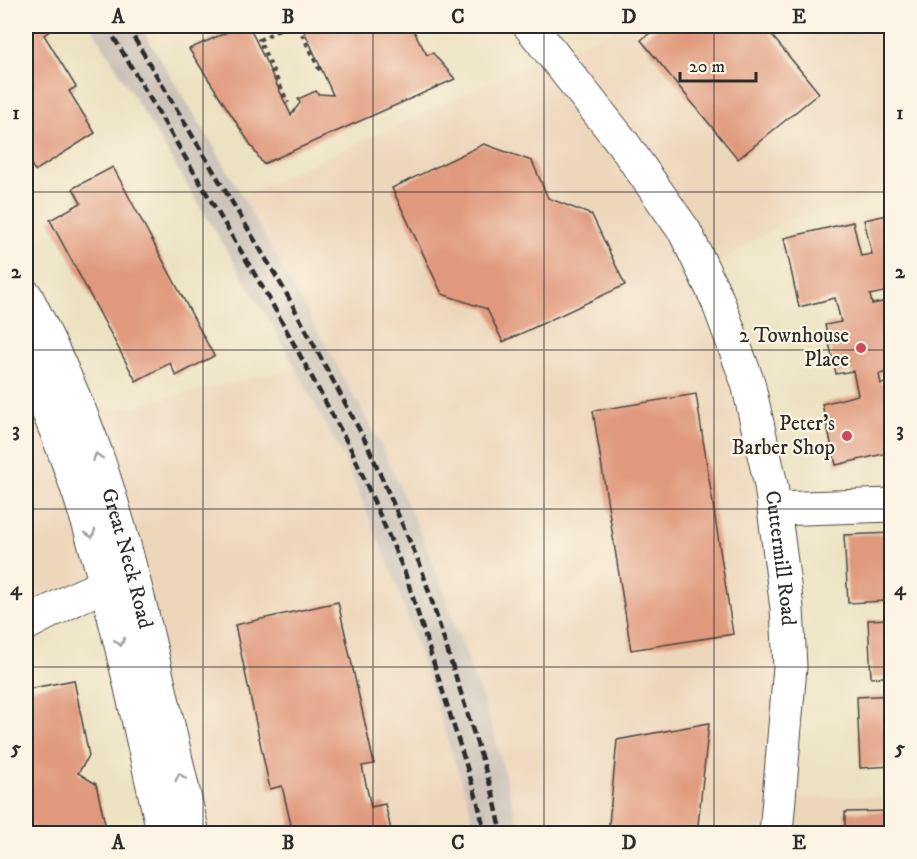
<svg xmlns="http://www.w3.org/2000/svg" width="917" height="859" font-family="'IM FELL DW Pica',serif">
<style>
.built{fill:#edd7bb}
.industrial{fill:#ccc2b9}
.building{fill:#e0997b}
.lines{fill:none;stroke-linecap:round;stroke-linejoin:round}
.minor-casing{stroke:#484642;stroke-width:35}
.major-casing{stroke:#484642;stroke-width:35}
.path{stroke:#484642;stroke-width:4;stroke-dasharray:4.5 4.5;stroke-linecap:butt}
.minor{stroke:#fff;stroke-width:33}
.major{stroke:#fff;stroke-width:33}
.rail{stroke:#2b2b2b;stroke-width:4.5;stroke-dasharray:9 4.5;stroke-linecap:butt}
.oneway{stroke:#a0a0a0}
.grid{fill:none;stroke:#2b2b2b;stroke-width:1.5;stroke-opacity:0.55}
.poi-dot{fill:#d1495b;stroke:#fcf5e5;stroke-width:2}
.labels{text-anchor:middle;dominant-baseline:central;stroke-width:4.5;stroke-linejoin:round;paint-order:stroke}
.poi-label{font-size:21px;fill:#2b2b2b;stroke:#fcf5e5;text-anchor:end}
.street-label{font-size:21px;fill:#2b2b2b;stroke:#fcf5e5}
.neatline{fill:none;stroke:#2b2b2b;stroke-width:2}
.grid-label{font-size:20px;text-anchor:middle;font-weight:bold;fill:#2b2b2b}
</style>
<rect width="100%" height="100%" fill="#fcf5e5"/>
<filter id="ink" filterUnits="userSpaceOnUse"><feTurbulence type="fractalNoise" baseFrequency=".0167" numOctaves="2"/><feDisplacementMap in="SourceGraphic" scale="12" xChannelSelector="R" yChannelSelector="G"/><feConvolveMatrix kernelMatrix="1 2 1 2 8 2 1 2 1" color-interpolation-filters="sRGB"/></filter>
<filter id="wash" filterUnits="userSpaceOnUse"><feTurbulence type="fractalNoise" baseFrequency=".008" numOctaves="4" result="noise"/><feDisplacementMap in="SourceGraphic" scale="24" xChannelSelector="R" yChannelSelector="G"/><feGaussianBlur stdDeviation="1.35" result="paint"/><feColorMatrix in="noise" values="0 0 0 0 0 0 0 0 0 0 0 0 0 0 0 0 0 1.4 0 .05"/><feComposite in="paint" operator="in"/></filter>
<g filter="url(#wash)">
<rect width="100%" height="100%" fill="#ece2c1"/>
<!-- built -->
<g class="built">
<polygon points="625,26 891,26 891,194 786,220 705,272 771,485 780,798 891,796 891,833 520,833 493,729 427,547 378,439 242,196 553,54"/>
<polygon points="26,363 106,585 26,624"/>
<polygon points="296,368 345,460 394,576 468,801 475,833 193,833 82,418"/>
</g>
<!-- industrial -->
<polygon class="industrial" points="91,26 140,26 216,150 378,439 427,547 493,729 520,833 475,833 468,801 394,577 345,460 272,325"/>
<g id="blocks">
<!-- building -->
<g class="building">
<polygon points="26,26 50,26 52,29 44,35 76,87 69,91 95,133 35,171 26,157"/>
<polygon points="241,26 249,26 291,115 300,103 298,99 316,91 318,94 333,95 302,26 411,26 427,55 433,53 455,79 263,164 189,49"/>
<polygon points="659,26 764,26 819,93 738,159 641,40"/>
<polygon points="484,144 532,161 548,198 592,215 625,285 503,342 487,309 442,294 392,188"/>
<polygon points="113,167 214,356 176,376 170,363 136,381 50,220 81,203 73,188"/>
<polygon points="892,214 892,290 870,295 872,304 892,300 892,371 879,374 881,384 892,382 892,452 836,465 822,404 858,395 853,371 836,374 825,325 841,322 835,298 799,307 784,238 853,222 861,256 872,254 864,220"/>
<polygon points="696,394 733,634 631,650 593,411"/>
<polygon points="892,533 892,676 871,678 868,620 887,619 886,601 848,603 844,535"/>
<polygon points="338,602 374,764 362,766 371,807 385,804 392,834 280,834 279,828 291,825 282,786 270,789 235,625"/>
<polygon points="74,680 89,756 78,773 96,784 106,828 103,834 26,834 26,694 28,689"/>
<polygon points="892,695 892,766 860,768 857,697"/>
<polygon points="709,723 697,834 608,834 617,740"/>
<polygon points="892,811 892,834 845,834 845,812"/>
</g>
</g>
</g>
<g filter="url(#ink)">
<use href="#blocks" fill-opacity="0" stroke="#484642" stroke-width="1.5"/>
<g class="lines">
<defs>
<g id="minor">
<polyline points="775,509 892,505"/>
<polyline points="26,624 78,597 131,574"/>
</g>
<g id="major">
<path id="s1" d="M 530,26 L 622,142 L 685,232 L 717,299 L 748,383 L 771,485 L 787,608 L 790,667 L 776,834"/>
<path id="s2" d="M 26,296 C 52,347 77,399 96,454 C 138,577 163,707 193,834"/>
<path d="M 26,363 C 99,510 127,675 164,834"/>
</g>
</defs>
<!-- minor casing -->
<use href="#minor" class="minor-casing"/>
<!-- major casing -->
<use href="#major" class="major-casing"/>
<!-- path -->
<g class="path">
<polyline points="287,26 259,40 288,103"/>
<polyline points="298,26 321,73"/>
</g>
<!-- minor -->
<use href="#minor" class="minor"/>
<!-- major -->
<use href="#major" class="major"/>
<!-- rail -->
<g class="rail">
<polyline points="107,26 270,300 352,451 405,573 477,799 485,834"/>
<polyline points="127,26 285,291 367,444 421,567 493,794 502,834"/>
</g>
</g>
<!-- one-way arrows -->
<defs><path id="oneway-chevron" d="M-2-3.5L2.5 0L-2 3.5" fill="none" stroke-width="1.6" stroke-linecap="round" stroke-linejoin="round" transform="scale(1.5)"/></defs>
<g class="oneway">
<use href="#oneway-chevron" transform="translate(97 457) rotate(-108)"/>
<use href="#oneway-chevron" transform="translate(91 534) rotate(73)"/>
<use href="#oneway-chevron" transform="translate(120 642) rotate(77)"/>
<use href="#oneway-chevron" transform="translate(180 777) rotate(-103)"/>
</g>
</g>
<!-- grid -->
<path class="grid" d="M 203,26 L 203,834M 373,26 L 373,834M 544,26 L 544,834M 714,26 L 714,834M 26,192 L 892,192M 26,350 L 892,350M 26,509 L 892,509M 26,667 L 892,667"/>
<!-- markers -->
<g class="poi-dot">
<circle cx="861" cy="348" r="6"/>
<circle cx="847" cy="436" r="6"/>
</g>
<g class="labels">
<!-- poi labels -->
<g class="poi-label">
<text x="849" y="336">2 Townhouse<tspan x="849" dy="24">Place</tspan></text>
<text x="835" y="424">Peter's<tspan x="835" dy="24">Barber Shop</tspan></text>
</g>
<!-- street labels -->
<g class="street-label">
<text stroke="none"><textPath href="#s1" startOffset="600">Cuttermill Road</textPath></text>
<text stroke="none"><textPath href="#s2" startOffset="282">Great Neck Road</textPath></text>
</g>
</g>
<!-- margin -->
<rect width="917" height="859" fill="none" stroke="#fcf5e5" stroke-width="66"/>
<!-- scale -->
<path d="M680 72v9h76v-9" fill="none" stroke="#2b2b2b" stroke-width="3"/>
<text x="689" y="72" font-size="18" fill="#2b2b2b" stroke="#fcf5e5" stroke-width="4.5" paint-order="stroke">20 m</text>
<rect x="33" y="33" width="851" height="793" class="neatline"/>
<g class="grid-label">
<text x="118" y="23">A</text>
<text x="288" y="23">B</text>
<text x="458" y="23">C</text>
<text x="629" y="23">D</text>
<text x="799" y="23">E</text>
<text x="16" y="119">1</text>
<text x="900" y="119">1</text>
<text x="16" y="278">2</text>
<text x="900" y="278">2</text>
<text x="16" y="436">3</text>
<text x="900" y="436">3</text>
<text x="16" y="595">4</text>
<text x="900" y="595">4</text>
<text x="16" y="754">5</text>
<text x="900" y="754">5</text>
<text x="118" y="849">A</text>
<text x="288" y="849">B</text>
<text x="458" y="849">C</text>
<text x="629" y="849">D</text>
<text x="799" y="849">E</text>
</g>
</svg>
